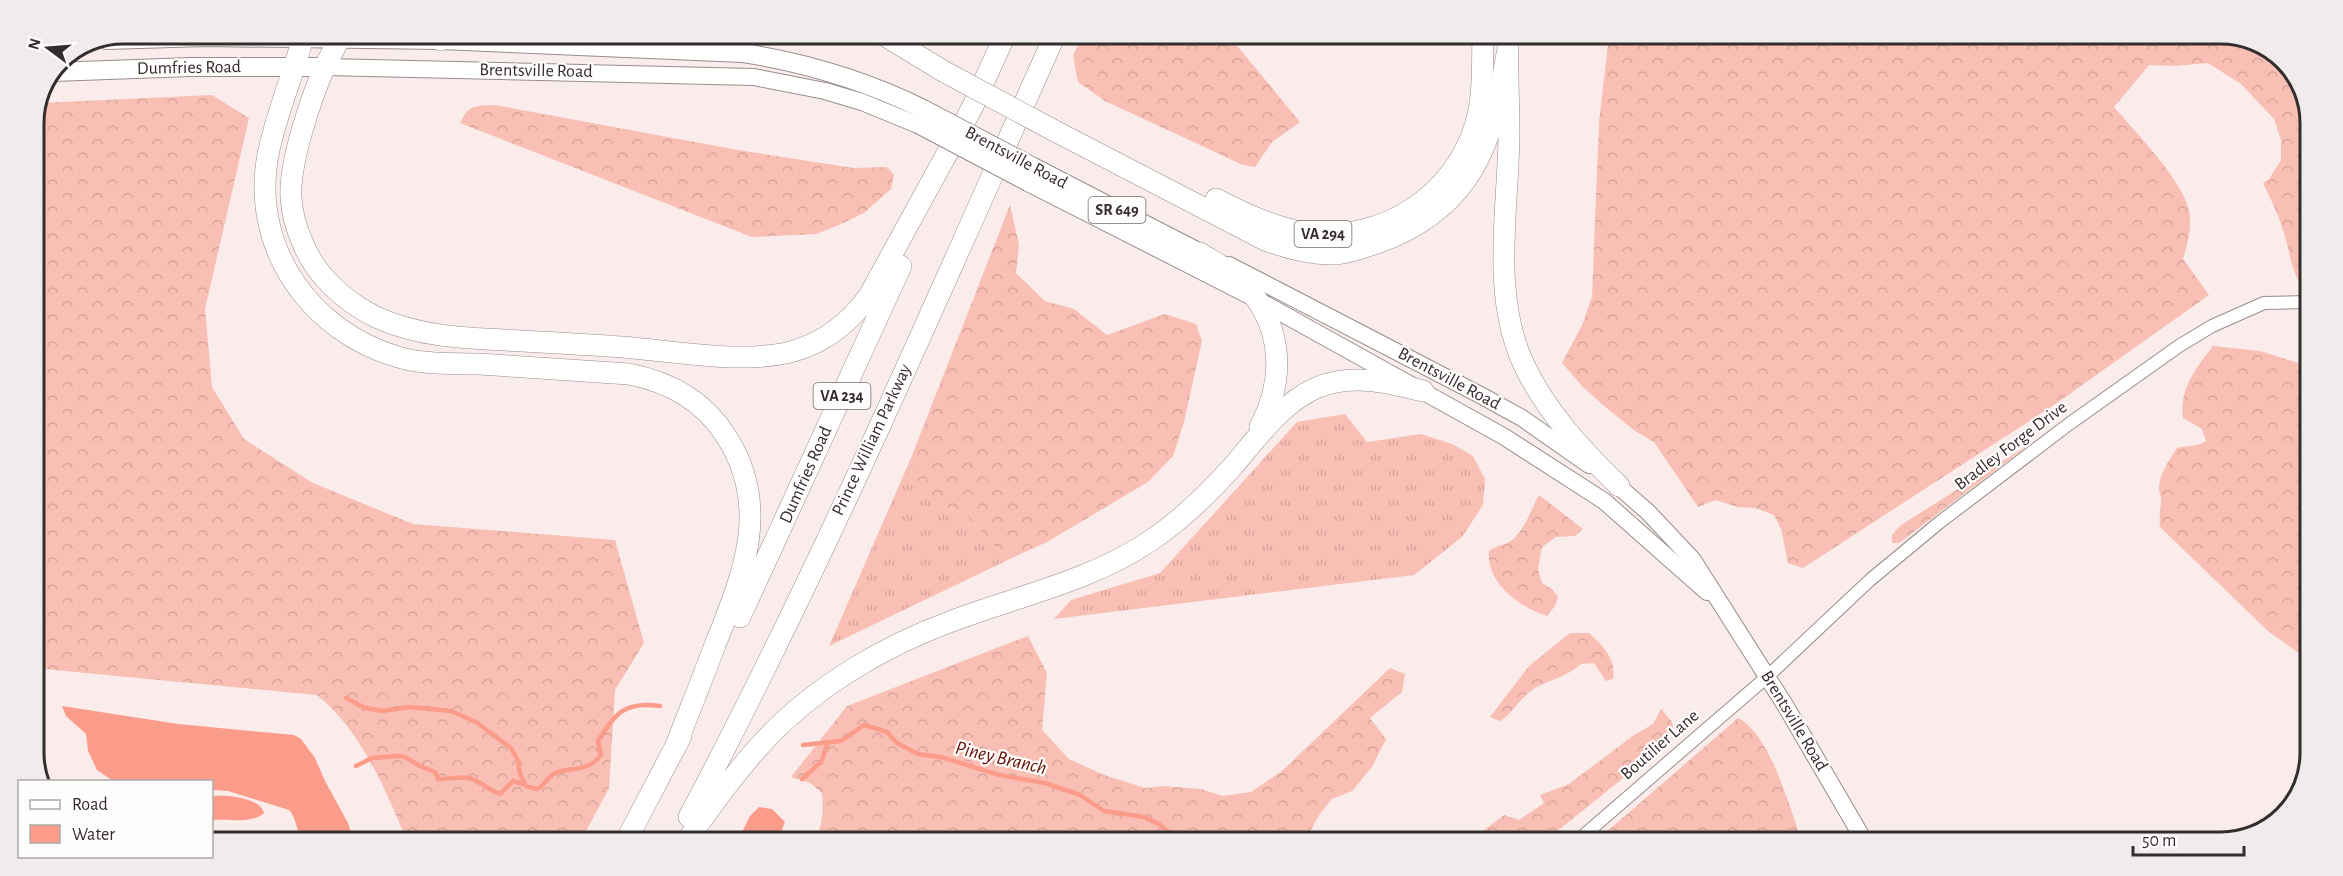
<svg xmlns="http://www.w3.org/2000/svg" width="2343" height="876" font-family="'Alegreya Sans',sans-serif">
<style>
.grass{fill:url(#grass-tufts)}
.forest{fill:url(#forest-crowns)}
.water{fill:#fb9c8b}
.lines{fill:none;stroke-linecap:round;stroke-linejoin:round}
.stream{stroke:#fb9c8b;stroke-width:4.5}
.street-casing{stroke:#988d8b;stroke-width:14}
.secondary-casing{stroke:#988d8b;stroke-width:18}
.primary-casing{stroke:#988d8b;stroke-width:20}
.highway-casing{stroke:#988d8b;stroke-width:22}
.street{stroke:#fff;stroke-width:12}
.secondary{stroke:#fff;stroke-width:16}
.primary{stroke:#fff;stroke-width:18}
.highway{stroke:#fff;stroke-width:21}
.secondary-bridge-casing{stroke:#988d8b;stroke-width:18;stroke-linecap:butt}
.primary-bridge-casing{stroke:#988d8b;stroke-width:20;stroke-linecap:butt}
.highway-bridge-casing{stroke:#988d8b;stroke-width:22;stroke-linecap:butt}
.secondary-bridge{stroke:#fff;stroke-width:16}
.primary-bridge{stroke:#fff;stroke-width:18}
.highway-bridge{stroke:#fff;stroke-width:21}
.labels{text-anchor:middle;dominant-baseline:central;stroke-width:4.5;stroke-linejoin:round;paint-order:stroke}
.shield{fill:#fffcfc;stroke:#706c6b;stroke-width:1.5}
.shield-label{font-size:16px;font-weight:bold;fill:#332e2d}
.street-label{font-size:18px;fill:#332e2d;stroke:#fffcfc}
.water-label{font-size:20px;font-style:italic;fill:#631005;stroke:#fffcfc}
.rim{fill:none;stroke:#332e2d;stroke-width:3}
</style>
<defs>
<pattern id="grass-tufts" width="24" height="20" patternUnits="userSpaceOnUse" patternTransform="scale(1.5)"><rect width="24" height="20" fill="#f9bfb4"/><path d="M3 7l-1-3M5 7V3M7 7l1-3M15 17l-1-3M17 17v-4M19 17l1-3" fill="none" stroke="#d6a49b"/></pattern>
<pattern id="forest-crowns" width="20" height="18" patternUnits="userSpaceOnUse" patternTransform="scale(1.5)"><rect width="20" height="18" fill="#f9bfb4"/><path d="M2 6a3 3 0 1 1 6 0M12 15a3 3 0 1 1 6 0" fill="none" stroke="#d6a49b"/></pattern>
</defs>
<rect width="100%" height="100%" fill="#f9ecea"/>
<!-- grass -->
<g class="grass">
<polygon points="1345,414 1367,442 1421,434 1452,444 1473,456 1485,479 1483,505 1462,537 1414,575 1054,619 1071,600 1160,573 1297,422"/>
<polygon points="911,458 912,482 941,506 964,513 998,550 1014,557 829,646"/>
</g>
<!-- forest -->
<g class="forest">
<polygon points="1084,35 1229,36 1300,122 1272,142 1255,167 1243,165 1105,101 1078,82 1073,55"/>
<path d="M 1609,36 L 2250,38 L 2292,68 L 2310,116 L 2309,232 L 2304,234 L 2309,238 L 2309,284 L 2298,280 C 2291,267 2290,254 2286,240 C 2281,220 2272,202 2263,183 L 2269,179 L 2281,160 L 2281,140 L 2274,119 L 2241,84 L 2208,63 L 2175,66 L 2149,65 L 2114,107 C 2136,133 2176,173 2187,204 C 2194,222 2188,241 2183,259 L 2209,295 L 2054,405 L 1803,568 L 1788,563 L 1781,529 L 1774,515 L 1755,508 L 1738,507 L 1715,500 L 1698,507 L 1654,442 L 1635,431 L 1604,406 L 1583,387 L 1562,363 L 1583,323 L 1592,296 L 1599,122 Z"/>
<path d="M 212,95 L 249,118 L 205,309 L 212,387 L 244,439 L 313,483 L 413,524 L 615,540 L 644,643 L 615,690 L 609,788 L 582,839 L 406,839 C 386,790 360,729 317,695 L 33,668 L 33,117 L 40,103 Z"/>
<path d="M 495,105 L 738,150 L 853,168 L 887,167 L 894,175 L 891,189 L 864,213 L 839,225 L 816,234 L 752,237 L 460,123 C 469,104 475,106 495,105 Z"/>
<polygon points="1010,205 1019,245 1016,273 1045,301 1074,309 1107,335 1165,314 1196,324 1202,341 1184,422 1173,456 1148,482 1047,542 1014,557 998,550 964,513 941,506 919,495 912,482 911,458"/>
<path d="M 2213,346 L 2260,351 L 2308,366 L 2306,658 L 2269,632 L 2160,527 C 2159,518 2160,512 2161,503 C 2162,498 2159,493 2159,488 C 2159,474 2170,459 2177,448 C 2188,445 2196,447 2206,441 L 2202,429 L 2183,418 C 2179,389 2196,368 2213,346 Z"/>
<polygon points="2030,444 1899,543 1892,543 1892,535 1901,525"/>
<path d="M 1539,495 L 1583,529 L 1575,536 L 1556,537 L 1542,547 L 1538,569 L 1542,583 L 1552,589 L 1558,597 L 1555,606 L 1547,616 C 1519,607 1486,583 1489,551 C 1496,546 1500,546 1507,543 C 1523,536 1531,509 1539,495 Z"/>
<path d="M 1570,633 L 1589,633 C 1602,645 1617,659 1613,679 L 1606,681 L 1594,663 L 1581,664 C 1565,679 1543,680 1527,694 C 1517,703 1511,714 1500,721 L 1490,717 L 1529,666 Z"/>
<path d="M 1028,636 L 1047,673 L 1042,730 L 1069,759 L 1104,775 L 1145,788 L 1163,786 L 1201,789 L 1223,796 L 1251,792 L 1282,771 L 1390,668 L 1405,674 L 1402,692 L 1370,718 L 1386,739 L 1372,767 L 1352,791 L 1332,799 L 1319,815 L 1309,834 L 1294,841 L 814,840 C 824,824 823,810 822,793 L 810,783 L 791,777 L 847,706 Z"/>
<polygon points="1661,709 1672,722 1673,727 1663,746 1545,841 1474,841 1484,830 1504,815 1519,820 1544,803 1540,795 1569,784 1634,735 1653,724"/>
<path d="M 1738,718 C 1771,735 1790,809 1802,842 L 1595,842 Z"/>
</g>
<!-- water -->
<g class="water">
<path d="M 62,706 L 178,724 L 294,735 L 301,739 L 315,758 L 325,781 L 348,823 L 350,829 L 349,839 L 303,839 C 295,830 297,818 289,810 L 228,791 L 212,790 L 212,782 L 113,781 L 97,770 L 88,751 L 86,734 L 66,716 Z"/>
<path d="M 212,796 C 225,795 260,797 264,813 C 253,824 227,819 212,820 Z"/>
<polygon points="759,807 772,809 785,822 778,840 738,840 750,816"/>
</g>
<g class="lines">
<!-- stream -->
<g class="stream">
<path d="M 346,698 L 365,708 L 382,711 L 409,707 L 451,711 L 476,722 L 511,748 L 518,761 L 520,774 L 526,786 L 537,789 C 544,786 545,781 550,777 C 563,764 585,776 601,755 L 598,741 C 615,713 625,701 660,706"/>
<polyline points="803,745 841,741 864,725 887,732 897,743 918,754 941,757 999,775 1045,783 1080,795 1104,811 1144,817 1159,824 1167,831 1194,841"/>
<path d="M 356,766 L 372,758 L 399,756 L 405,757 L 422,767 L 435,772 L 438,779 C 449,779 459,776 469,778 C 480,781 489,790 500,794 L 513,781 L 523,784"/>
<polyline points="802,779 821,762 828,743"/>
</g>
<defs>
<polyline id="street" points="1576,842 1768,676 1870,580 1940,522 2069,424 2179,346 2212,326 2264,303 2308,302"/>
<g id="secondary">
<polyline points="325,67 754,77 825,91 862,102 918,125"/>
<polyline points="1028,183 1256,299 1503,436 1604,501 1707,592"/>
<polyline points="1229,265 1484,397 1522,418 1589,465"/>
<polyline points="1610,479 1648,512 1693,560 1785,705 1865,842"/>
</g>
<g id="primary">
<path d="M 106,40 L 206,37 L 441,40 L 743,53 C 807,63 867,81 925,110"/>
<polyline points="53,72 191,67 325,67"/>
<polyline points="1035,168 1200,253"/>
</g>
<g id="highway">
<path d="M 304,33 C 294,75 274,118 267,160 C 253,251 312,332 398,357 C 424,365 453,363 479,364 C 529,367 579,371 629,374 C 670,382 704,401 726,436 C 772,507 743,575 715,645 C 702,680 688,714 675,748"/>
<path d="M 341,33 C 338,45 330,55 325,66 C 311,98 289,163 291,197 C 292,212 296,228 302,241 C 314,274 345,302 376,317 C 417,336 461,338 505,340 C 544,342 583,344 622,347 C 673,351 745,365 794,351 C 825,342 850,322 869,296 L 973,106"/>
<polyline points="428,34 441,40"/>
<polyline points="884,35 943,71"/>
<path d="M 1508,36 C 1507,69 1509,103 1509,136 C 1508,212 1491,294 1524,365 C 1547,413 1581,449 1619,486"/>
<polyline points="973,106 1005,35"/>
<path d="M 1053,130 L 1265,240 C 1288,248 1311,255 1336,254 C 1348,253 1360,249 1371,245 C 1417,230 1456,203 1478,159 C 1495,126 1500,90 1507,54"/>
<path d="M 1216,199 C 1245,214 1275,228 1307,233 C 1382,243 1455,196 1476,123 C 1484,95 1482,64 1483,36"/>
<path d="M 1200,253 C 1214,262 1230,270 1242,282 C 1283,323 1286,378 1260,427"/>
<polyline points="740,617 901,266"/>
<path d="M 689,817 C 824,563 937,298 1055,35"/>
<polyline points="627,839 681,736"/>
<path d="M 688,839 C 712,805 737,770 766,739 C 816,686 884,646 952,621 C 1018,596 1091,581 1150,541 C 1180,521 1209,493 1234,465 C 1257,438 1282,403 1316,388 C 1351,373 1387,382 1423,391"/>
</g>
</defs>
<!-- street casing -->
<use href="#street" class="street-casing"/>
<!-- secondary casing -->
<use href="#secondary" class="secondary-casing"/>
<!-- primary casing -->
<use href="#primary" class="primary-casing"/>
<!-- highway casing -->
<use href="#highway" class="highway-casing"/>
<!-- street -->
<use href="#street" class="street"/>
<!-- secondary -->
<use href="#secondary" class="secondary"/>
<!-- primary -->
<use href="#primary" class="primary"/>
<!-- highway -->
<use href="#highway" class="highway"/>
<defs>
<polyline id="secondary-bridge" points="918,125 1028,183"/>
<polyline id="primary-bridge" points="925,110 1035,168"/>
<polyline id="highway-bridge" points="943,71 1053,130"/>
</defs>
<!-- secondary-bridge casing -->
<use href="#secondary-bridge" class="secondary-bridge-casing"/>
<!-- primary-bridge casing -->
<use href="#primary-bridge" class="primary-bridge-casing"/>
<!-- highway-bridge casing -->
<use href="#highway-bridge" class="highway-bridge-casing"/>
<!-- secondary-bridge -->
<use href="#secondary-bridge" class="secondary-bridge"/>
<!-- primary-bridge -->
<use href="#primary-bridge" class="primary-bridge"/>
<!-- highway-bridge -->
<use href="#highway-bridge" class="highway-bridge"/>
</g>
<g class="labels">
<!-- shield labels -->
<g class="shield">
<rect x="1088.5" y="197" width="57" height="26" rx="4.5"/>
<rect x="1294.5" y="221" width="57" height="26" rx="4.5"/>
<rect x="813.5" y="383" width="57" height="26" rx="4.5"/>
</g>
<g class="shield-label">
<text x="1117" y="210">SR 649</text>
<text x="1323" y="234">VA 294</text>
<text x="842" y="396">VA 234</text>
</g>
<!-- street labels -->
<g class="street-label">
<text transform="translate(189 68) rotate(-1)">Dumfries Road</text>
<text transform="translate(536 71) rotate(1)">Brentsville Road</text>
<text transform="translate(1016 158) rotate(28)">Brentsville Road</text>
<text transform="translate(1449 379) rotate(28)">Brentsville Road</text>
<text transform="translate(872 440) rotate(-65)">Prince William Parkway</text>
<text transform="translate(2011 446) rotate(-37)">Bradley Forge Drive</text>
<text transform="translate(806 475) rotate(-66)">Dumfries Road</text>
<text transform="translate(1794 721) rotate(59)">Brentsville Road</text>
<text transform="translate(1660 745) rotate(-41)">Boutilier Lane</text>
</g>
<!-- water labels -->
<g class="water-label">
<text transform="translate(1001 758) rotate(13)">Piney Branch</text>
</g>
</g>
<!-- crop -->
<path d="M0 0H2343V876H0ZM123 44H2221A79 79 0 0 1 2300 123V753A79 79 0 0 1 2221 832H123A79 79 0 0 1 44 753V123A79 79 0 0 1 123 44Z" fill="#efeceb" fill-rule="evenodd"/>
<path class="rim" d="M123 44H2221A79 79 0 0 1 2300 123V753A79 79 0 0 1 2221 832H123A79 79 0 0 1 44 753V123A79 79 0 0 1 123 44Z"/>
<!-- legend -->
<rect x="18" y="780" width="195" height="78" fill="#fffcfc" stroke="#adaaa9" stroke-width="1.5"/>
<rect x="30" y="800" width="30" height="9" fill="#ffffff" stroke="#adaaa9" stroke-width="1.5"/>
<text x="72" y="810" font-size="18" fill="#332e2d">Road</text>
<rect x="30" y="825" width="30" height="18" fill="#fb9c8b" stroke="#adaaa9" stroke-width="1.5"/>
<text x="72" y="840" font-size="18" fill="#332e2d">Water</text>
<!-- north arrow -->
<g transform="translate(48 48) rotate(286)" stroke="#fffcfc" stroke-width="4.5" paint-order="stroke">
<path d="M0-4.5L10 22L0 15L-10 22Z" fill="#332e2d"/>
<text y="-9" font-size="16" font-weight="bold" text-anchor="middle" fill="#332e2d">N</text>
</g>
<!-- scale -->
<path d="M2133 846v9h111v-9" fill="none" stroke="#332e2d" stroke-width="3"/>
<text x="2142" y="846" font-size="18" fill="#332e2d" stroke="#fffcfc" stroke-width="4.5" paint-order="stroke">50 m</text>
</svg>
